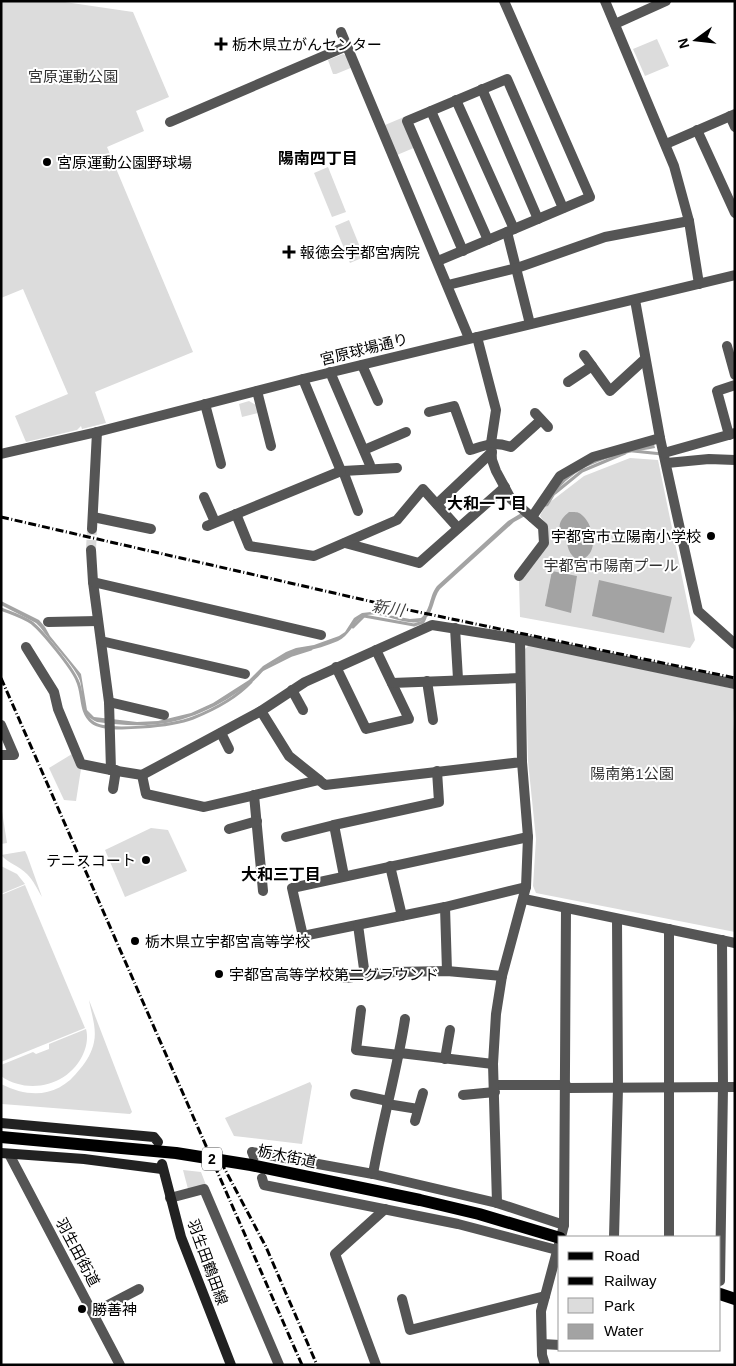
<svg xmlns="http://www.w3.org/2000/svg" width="736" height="1366" font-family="Arial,'Noto Sans JP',sans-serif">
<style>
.green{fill:#dcdcdc}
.water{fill:#a3a3a3}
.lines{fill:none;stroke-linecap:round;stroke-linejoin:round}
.stream{stroke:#a3a3a3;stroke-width:3}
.minor-tunnel{stroke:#d9d9d9;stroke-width:10;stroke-dasharray:10 5;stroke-linecap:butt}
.minor{stroke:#555;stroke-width:10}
.tertiary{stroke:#555;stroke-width:10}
.secondary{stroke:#222;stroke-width:10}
.primary{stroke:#000;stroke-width:12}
.rail{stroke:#000;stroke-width:3;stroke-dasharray:8 2.5 1 2.5;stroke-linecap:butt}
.poi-dot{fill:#000;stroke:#fff;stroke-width:2}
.labels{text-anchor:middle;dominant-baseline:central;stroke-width:4;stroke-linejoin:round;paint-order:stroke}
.shield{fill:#fff;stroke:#4c4c4c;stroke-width:1}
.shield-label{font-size:14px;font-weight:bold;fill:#000}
.poi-label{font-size:15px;fill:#000;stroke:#fff;text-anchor:start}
.park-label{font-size:15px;fill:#333;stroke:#fff}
.street-label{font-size:15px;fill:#000;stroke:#fff}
.neighbourhood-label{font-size:16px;font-weight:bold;fill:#000;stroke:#fff}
.water-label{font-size:16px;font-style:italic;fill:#444;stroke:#fff}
</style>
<rect width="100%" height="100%" fill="#fff"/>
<!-- green -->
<g class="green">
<polygon points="1,1 58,1 133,12 169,97 136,111 144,131 107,147 193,352 95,392 106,423 82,429 81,426 77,430 26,442 15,416 68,394 23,289 1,298"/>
<polygon points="657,39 669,66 645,76 633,49"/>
<polygon points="343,54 349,57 353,67 336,74 333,74 328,60"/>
<polygon points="404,117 416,147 397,155 385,125"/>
<polygon points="328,167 346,212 332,217 314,173"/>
<polygon points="349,220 364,257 350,263 335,226"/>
<polygon points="249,401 256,405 258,413 242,417 239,404"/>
<polygon points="630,458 658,460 695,640 690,648 520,617 519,581 547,543 546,524 540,516 545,506 584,476"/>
<path d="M 529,645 L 735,689 C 735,705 731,721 735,736 L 735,932 L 536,893 L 533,886 L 536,839 L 528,761 L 525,649 Z"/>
<polygon points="72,754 81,769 76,801 64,800 49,768"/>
<polygon points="1,805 7,843 1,844"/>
<polygon points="151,828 168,830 187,871 125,897 105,850"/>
<path d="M 25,851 L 27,855 L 42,897 C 37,889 34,881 27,874 C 19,866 8,863 1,855 Z"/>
<polygon points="1,866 17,874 25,884 1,894"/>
<polygon points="25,885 85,1028 1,1062 1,895"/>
<path d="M 89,1000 L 132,1112 L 130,1114 L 2,1104 L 1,1084 C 31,1099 59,1097 80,1069 C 87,1061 92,1052 94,1042 C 97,1028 91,1013 89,1000 Z"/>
<path d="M 86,1029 C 88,1036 87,1045 84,1052 C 71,1085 29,1096 1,1076 L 1,1065 L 33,1052 L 36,1054 L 49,1049 L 49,1044 Z"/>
<polygon points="310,1082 312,1086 302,1144 234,1136 225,1118"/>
<polygon points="183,1170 201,1172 206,1185 188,1189"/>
</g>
<!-- water -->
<g class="water">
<path d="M 654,444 L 655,448 C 622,454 585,460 561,486 C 556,492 552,500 548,506 L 544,507 C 548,501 551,493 556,487 C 576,460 623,453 654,444 Z"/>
<path d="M 523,512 L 525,516 L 514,522 L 440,589 C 433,598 434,612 425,619 C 409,631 379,607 362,617 C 353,623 349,636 338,641 C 316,651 291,652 270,665 C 263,670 258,678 251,683 C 220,706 185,724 146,725 C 130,726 113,724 97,722 C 79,715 84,696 80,681 C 77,669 49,640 40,627 L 36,623 L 1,605 L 1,601 L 39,620 L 45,627 L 50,636 L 81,674 L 87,710 L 94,717 L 137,722 L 158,721 L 191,713 L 213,703 L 249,680 L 263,666 L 286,652 L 296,648 L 314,645 L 339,636 L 345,632 L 354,618 L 362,613 L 371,612 L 410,619 L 421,618 C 431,610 429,596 437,586 L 508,521 Z"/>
<path d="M 569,512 C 574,512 579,511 583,516 C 591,523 597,543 590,553 C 579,568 566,554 567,538 C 556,529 558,521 569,512 Z"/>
<polygon points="552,571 577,576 571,613 545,606"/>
<polygon points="599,580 672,597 664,633 592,616"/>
</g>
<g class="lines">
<!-- stream -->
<g class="stream">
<polyline points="633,451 662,454"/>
<polyline points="555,493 582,471 625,453"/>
<path d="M 1,609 C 11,613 24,617 32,623 C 43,632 72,668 77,680 C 84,694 79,711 92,722 C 106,734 175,725 193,718 C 213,710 235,699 251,682"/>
<polyline points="353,627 364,616 414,625 423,622 425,618"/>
<polyline points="264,669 292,655 311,649"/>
</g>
<!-- minor-tunnel -->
<polyline class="minor-tunnel" points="91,550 92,529"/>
<!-- minor -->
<g class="minor">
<polyline points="605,1 674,166 689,221 699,284"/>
<polyline points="615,24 666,1"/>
<polyline points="341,32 469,338"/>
<polyline points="482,89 538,219"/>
<polyline points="456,100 514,229"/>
<polyline points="431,111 488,240"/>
<polyline points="730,116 735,127"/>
<polyline points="170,122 347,46"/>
<polyline points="697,130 735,213"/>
<polyline points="666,144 735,114"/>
<polyline points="507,232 530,324"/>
<polyline points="463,251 407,121 507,79 563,208"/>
<polyline points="438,261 590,197 504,1"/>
<polyline points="448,285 517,268 605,237 689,221"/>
<polyline points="635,300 660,438 698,611 735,644"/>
<polyline points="477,337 496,410 491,443 492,460 496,471 511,499 543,527 544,543 519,576"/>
<polyline points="727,346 735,375"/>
<polyline points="584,355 610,391 645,359"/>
<polyline points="362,365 378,401"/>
<polyline points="330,372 370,465"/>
<polyline points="303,379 341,471 343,471 358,511"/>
<polyline points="568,382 592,366"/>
<polyline points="257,391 271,446"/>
<polyline points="205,404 221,464"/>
<path d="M 429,412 L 454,406 L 470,450 C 486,445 494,441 511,447 L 541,420"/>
<polyline points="535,413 548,427"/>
<polyline points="729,435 717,391 735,385"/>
<polyline points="364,450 406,432"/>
<polyline points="664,453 735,433"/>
<polyline points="667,463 709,459 735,460"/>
<polyline points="343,471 397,468"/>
<polyline points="204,497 215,522"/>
<polyline points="437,504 492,452"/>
<polyline points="236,514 249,546 314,556 397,520 423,489 458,528"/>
<polyline points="93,517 151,529"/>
<polyline points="532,517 560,476 593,457 660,438"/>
<polyline points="207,526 341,471"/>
<polyline points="92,529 97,432"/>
<polyline points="345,543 419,563 505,487"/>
<polyline points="91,550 93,582 109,702 111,770 142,775 146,794 204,807 319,780 325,785 522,762 520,639"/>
<polyline points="93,582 321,635"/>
<polyline points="48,622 98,621"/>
<polyline points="455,628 458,679"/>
<polyline points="101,641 245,674"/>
<polyline points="26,647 54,692 58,709 81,764 111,770"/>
<polyline points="336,667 366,729 409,719 376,650"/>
<polyline points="427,681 433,720"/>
<polyline points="392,683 520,678"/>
<polyline points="292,690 303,710"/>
<polyline points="109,702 164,715"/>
<polyline points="261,711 289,756 319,780"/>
<polyline points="1,725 14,755 1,755"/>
<polyline points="221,733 229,749"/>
<polyline points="142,775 261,711 305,682 432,625 520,639 735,684"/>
<polyline points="113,789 116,770"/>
<polyline points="254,795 263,891"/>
<polyline points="334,825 439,802 437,771"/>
<polyline points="229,829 257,821"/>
<polyline points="286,837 334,825 344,876"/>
<polyline points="390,866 402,916"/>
<polyline points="526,887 445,907 303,936 292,888 528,837"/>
<polyline points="445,907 447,971"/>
<polyline points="358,925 365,976"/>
<polyline points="669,929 669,1237"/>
<polyline points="345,978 394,972 447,971 502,976"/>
<polyline points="361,1010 356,1050 399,1055"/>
<polyline points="400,1053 493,1064"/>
<polyline points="445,1059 450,1030"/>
<polyline points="494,1085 566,1085"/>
<polyline points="566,1088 735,1087"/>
<polyline points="355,1094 388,1101"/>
<polyline points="463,1095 495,1092"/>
<polyline points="387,1104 418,1109"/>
<polyline points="415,1121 423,1093"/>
<polyline points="254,1157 252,1152 373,1174 497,1203 564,1225"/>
<path d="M 373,1174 C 382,1122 397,1071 405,1019"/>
<polyline points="262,1178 264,1185 458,1224 557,1250"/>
<polyline points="170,1198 204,1189 279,1365"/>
<polyline points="497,1203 493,1064 496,1014 502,976 526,887 528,837 522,762"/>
<polyline points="561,1237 564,1225 566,908"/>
<polyline points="614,1237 618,1088 617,919"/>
<polyline points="720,1281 723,1087 722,940"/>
<polyline points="402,1299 410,1330 545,1296"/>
<polyline points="93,1313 139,1289"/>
<polyline points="542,1344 560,1345"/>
<polyline points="376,1365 335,1254 385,1209"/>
<polyline points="545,1365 542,1355 541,1311 559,1244"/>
</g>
<!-- tertiary -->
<g class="tertiary">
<polyline points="1,454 97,432 303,379 735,275"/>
<polyline points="524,899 735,943"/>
<polyline points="9,1154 120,1365"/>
</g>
<!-- secondary -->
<g class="secondary">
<polyline points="1,1123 154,1137 158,1142"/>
<polyline points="1,1153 84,1159 162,1169"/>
<polyline points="162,1164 181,1237 231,1365"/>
</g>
<!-- primary -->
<g class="primary">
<polyline points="1,1137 176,1153 251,1165 420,1200 479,1214 560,1238"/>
<polyline points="720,1294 735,1299"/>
</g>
<!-- rail -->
<g class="rail">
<polyline points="1,517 404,609 735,678"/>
<polyline points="1,678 302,1365"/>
<polyline points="221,1162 266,1247 317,1365"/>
</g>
</g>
<!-- markers -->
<g class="poi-dot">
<path d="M218.5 36.5h5v5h5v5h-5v5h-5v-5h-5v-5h5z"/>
<circle cx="47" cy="162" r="5"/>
<path d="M286.5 244.5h5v5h5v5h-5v5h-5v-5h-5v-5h5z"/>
<circle cx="711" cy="536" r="5"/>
<circle cx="146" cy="860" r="5"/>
<circle cx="135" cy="941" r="5"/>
<circle cx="219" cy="974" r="5"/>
<circle cx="82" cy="1309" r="5"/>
</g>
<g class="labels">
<!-- shield labels -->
<rect class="shield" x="202" y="1147.5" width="20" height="23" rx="4"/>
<g class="shield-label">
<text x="212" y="1159">2</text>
</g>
<!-- poi labels -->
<g class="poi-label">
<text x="232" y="44">栃木県立がんセンター</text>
<text x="57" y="162">宮原運動公園野球場</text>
<text x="300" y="252">報徳会宇都宮病院</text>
<text x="701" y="536" text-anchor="end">宇都宮市立陽南小学校</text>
<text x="136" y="860" text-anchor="end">テニスコート</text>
<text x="145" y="941">栃木県立宇都宮高等学校</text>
<text x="229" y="974">宇都宮高等学校第二グラウンド</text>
<text x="92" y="1309">勝善神</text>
</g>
<!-- park labels -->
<g class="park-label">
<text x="73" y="76">宮原運動公園</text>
<text x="611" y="565">宇都宮市陽南プール</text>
<text x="632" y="773">陽南第1公園</text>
</g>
<!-- street labels -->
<g class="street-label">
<text transform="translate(364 349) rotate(-14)">宮原球場通り</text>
<text transform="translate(287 1156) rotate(12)">栃木街道</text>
<text transform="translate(78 1252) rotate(62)">羽生田街道</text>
<text transform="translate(208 1262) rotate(70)">羽生田鶴田線</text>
</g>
<!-- neighbourhood labels -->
<g class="neighbourhood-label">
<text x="318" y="158">陽南四丁目</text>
<text x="487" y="503">大和一丁目</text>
<text x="281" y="874">大和三丁目</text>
</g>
<!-- water labels -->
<g class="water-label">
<text transform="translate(388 608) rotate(9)">新川</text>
</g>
</g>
<!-- border -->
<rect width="736" height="1366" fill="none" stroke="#000000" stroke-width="5"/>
<!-- legend -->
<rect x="558" y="1236" width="162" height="115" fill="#ffffff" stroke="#999999"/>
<rect x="568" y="1252" width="25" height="8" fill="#000000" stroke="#999999"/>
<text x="604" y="1261" font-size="15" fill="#000000">Road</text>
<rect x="568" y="1277" width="25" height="8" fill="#000000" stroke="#999999"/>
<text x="604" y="1286" font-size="15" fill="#000000">Railway</text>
<rect x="568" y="1298" width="25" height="15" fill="#dcdcdc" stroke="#999999"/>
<text x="604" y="1311" font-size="15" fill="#000000">Park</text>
<rect x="568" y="1324" width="25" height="15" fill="#a3a3a3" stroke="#999999"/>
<text x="604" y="1336" font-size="15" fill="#000000">Water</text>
<!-- north arrow -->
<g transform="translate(696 40) rotate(255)" stroke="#ffffff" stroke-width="4" paint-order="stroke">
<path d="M0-4L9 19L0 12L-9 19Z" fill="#000000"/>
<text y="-8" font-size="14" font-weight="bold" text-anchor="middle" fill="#000000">N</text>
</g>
</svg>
